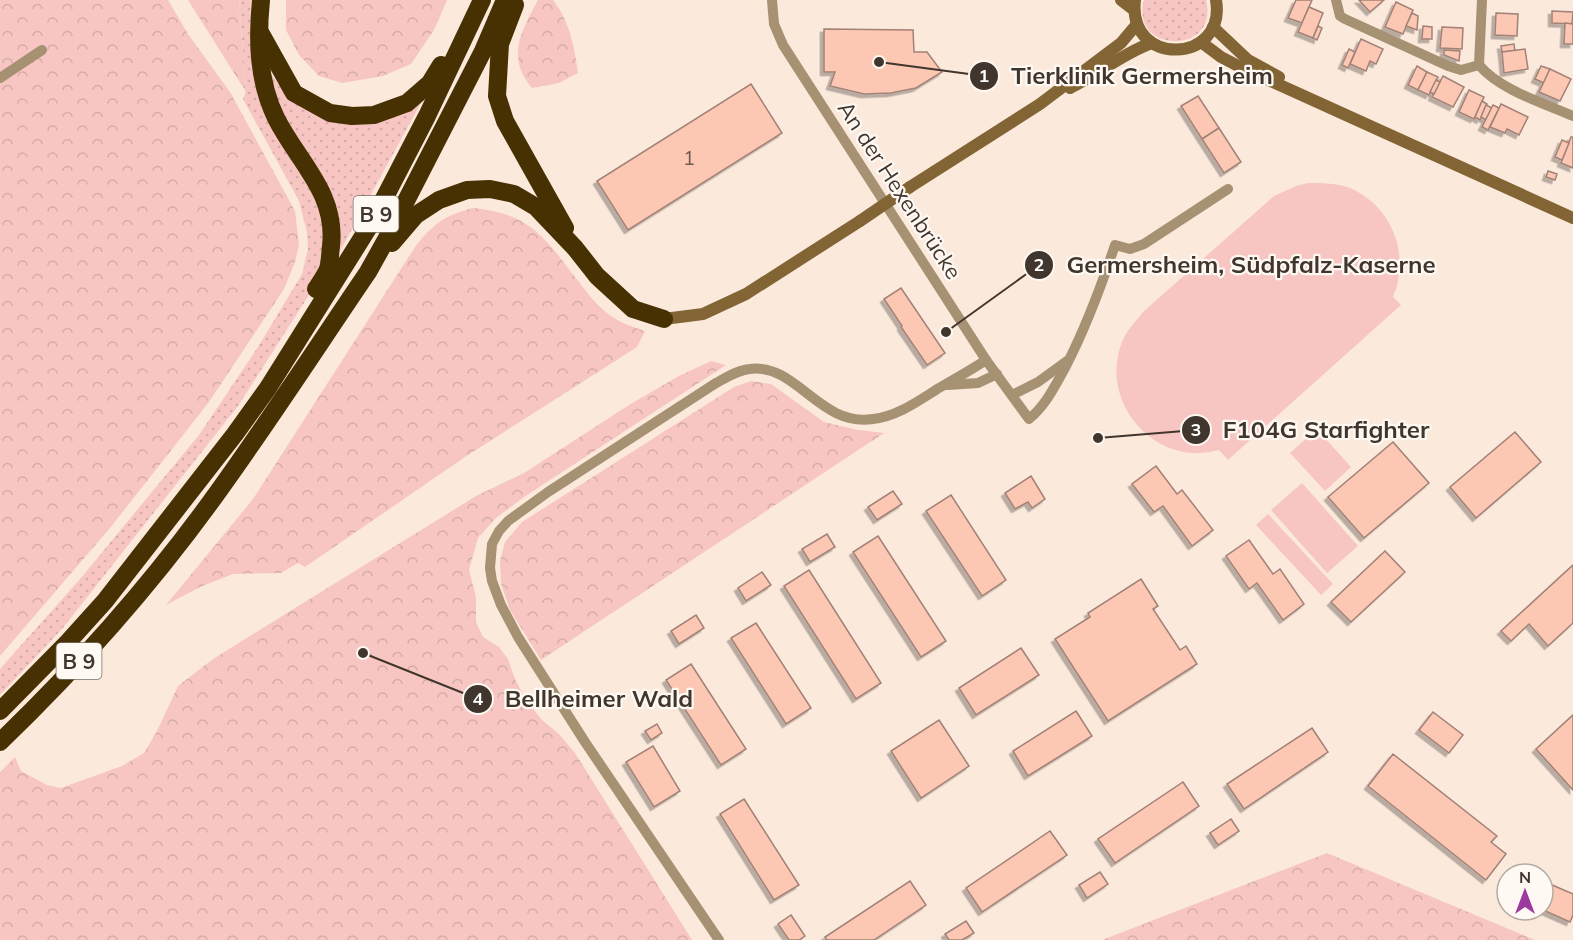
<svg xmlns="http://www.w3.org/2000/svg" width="1573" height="940" font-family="Mulish,sans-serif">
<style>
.grass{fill:url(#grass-dots)}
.forest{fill:url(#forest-crowns)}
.pitch{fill:#f7c6c3}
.building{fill:#fcc7b3;stroke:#a28176;stroke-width:1.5;filter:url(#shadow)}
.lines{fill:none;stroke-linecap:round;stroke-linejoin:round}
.street{stroke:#a69172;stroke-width:10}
.secondary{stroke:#836535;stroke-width:12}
.highway{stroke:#473002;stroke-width:18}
.secondary-bridge{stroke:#836535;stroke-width:12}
.labels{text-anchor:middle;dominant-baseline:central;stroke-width:4.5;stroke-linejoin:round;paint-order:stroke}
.number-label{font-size:20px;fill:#705a4e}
.shield{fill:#fff9f4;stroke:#7a7069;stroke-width:1.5}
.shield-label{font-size:21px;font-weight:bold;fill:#41362d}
.street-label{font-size:22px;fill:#41362d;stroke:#fff9f4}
.leader{fill:none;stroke:#41362d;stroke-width:2}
.callout-dot{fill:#41362d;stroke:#fff9f4;stroke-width:2}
.mark-label{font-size:18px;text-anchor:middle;font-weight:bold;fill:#fff}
.callout-label{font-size:24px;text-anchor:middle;font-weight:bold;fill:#41362d;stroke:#fff9f4;stroke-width:4.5;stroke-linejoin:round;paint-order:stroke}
</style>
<defs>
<pattern id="grass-dots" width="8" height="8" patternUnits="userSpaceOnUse" patternTransform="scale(1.5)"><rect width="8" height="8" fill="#f7c6c3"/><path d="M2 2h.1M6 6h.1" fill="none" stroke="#d5aba8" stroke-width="1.8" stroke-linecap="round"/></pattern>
<pattern id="forest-crowns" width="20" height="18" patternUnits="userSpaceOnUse" patternTransform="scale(1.5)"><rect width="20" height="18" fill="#f7c6c3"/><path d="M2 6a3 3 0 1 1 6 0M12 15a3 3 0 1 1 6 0" fill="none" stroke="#d5aba8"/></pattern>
<filter id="shadow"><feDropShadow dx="-3.5" dy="3.5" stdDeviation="0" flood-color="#0004"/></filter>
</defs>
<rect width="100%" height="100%" fill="#fbe9dc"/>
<!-- grass -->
<g class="grass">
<polygon points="239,0 251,0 250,36 254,67 328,229 318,281 238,406 62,629 0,695 0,669 81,578 199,435 258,347 302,274 308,249 307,232 299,201 243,99 246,91"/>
<path d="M 1144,0 L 1206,0 C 1220,56 1129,54 1144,0 Z"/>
<path d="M 269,69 C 279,89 295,105 316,113 C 324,117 407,103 422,101 L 339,253 L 273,97 Z"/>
</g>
<!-- forest -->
<g class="forest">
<polygon points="0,0 168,0 188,34 230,92 295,211 299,245 295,262 284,289 209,402 110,528 0,656"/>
<polygon points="188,0 239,0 246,92"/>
<polygon points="286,0 447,0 434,30 411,64 383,76 342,83 319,76 299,55 286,30"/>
<path d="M 538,0 L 553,0 C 570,22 574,46 578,73 L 559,83 L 532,88 C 505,56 522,31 538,0 Z"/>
<path d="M 473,208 C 533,214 544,238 579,282 C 588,294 598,307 611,316 C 621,323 633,327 645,331 L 637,347 L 465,457 L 305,567 L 298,563 L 281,573 L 233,574 L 200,587 L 166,605 L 253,499 L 415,247 C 433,224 445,215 473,208 Z"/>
<polygon points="711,361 726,365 527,495 496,518 478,538 469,570 476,597 476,622 483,637 499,647 508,659 515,679 526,700 542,720 559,734 575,753 692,940 0,940 0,772 15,757 21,771 47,785 61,788 122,766 144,753 157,731 178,686 213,659 476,496 524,473 629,405 679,376"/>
<polygon points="751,381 771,384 824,422 858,430 884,433 541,660 510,610 501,584 500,561 505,542 522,522 734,387"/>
<polygon points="1327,853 1535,940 1102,940"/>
</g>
<!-- pitch -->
<g class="pitch">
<path d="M 1308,183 C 1322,183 1337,183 1350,188 C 1392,206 1411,255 1393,297 L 1401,305 L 1228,460 L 1219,450 C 1156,468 1098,403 1122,342 C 1126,331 1136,321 1143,312 L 1274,196 L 1296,186 Z"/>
<polygon points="1317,429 1351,467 1325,491 1290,453"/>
<polygon points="1302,483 1358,546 1327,573 1271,510"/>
<polygon points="1268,514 1333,584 1321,595 1256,525"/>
</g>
<!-- building -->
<g class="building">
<polygon points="1296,0 1312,0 1302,23 1288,18"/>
<polygon points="1359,0 1384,0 1370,12"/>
<polygon points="1396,2 1413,10 1403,34 1385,27"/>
<polygon points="1309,7 1323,13 1313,38 1298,32"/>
<polygon points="1552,11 1573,12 1572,24 1552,23"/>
<polygon points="1412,13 1418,16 1417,30 1406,26"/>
<polygon points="1496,13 1518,14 1517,36 1495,35"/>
<polygon points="1565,23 1573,24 1573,44 1564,44"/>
<polygon points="1318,26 1322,28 1317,40 1313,38"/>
<polygon points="1423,26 1432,27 1432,39 1422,39"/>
<polygon points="1442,27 1463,28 1462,49 1440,48"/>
<polygon points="824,29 913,30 914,52 927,52 942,72 916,88 891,93 864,94 830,86 835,72 824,72"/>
<polygon points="1361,39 1383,49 1376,64 1370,61 1366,71 1350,64"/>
<polygon points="1514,44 1515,51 1502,52 1501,46"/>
<polygon points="1349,49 1355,52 1348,68 1342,65"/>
<polygon points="1525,49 1528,69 1504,73 1502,52"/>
<polygon points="1444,50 1460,51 1459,61 1444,55"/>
<polygon points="1417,66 1427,72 1418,90 1408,85"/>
<polygon points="1541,66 1550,69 1544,83 1535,79"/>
<polygon points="1550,69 1571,79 1560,101 1539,92"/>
<polygon points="1427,72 1438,77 1429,95 1418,90"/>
<polygon points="1443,76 1464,87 1453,107 1432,97"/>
<polygon points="1436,80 1440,82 1434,94 1430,92"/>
<polygon points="751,84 782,133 628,230 597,181"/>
<polygon points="1469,90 1484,97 1474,119 1459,112"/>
<polygon points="1198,96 1219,128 1202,139 1181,106"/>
<polygon points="1482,101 1487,104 1480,120 1475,117"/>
<polygon points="1501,104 1528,117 1519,135 1507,129 1505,133 1490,127"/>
<polygon points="1486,105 1492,108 1486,120 1481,117"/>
<polygon points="1493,105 1499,108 1488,130 1482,127"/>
<polygon points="1219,128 1241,162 1224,173 1202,139"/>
<polygon points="1571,137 1573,137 1573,168 1561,163"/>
<polygon points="1562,140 1569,143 1562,160 1555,157"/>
<polygon points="1548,171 1557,174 1555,180 1546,177"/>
<polygon points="901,288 945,353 927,365 901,327 902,326 884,299"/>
<polygon points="1515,432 1541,462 1476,518 1450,487"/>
<polygon points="1393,442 1429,483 1364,538 1328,497"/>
<polygon points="1156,466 1177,494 1182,490 1213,530 1192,546 1163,506 1154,512 1132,484"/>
<polygon points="1031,476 1045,499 1032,508 1028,502 1015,509 1005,493"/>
<polygon points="893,491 902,504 877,520 868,507"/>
<polygon points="951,495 1006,580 982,596 926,511"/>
<polygon points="827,534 835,547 810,562 802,549"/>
<polygon points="878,536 946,641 921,657 853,552"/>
<polygon points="1249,540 1273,574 1280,569 1304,604 1283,620 1257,583 1249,589 1226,556"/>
<polygon points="1385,551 1405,572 1351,622 1331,602"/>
<polygon points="1573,565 1573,623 1548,646 1529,624 1511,641 1501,631"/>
<polygon points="809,570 881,683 856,699 784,586"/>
<polygon points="762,572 771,585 746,601 738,588"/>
<polygon points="1141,579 1158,606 1153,609 1180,650 1186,646 1197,664 1108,721 1055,639 1090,617 1088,613"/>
<polygon points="696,615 704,628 679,644 671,631"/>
<polygon points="756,623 811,708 786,724 731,638"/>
<polygon points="1021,648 1039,675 976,715 959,688"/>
<polygon points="691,664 746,749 721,765 666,680"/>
<polygon points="1076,711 1092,736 1028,776 1013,751"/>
<polygon points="1433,712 1463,735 1449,753 1419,730"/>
<polygon points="1573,715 1573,790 1536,749"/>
<polygon points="939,720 969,766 921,798 891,751"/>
<polygon points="657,724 662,733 651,740 645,731"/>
<polygon points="1312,728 1328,752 1244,809 1227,784"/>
<polygon points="653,746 680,791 654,807 626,762"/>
<polygon points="1393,754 1497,836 1491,842 1506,854 1486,880 1368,786"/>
<polygon points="1183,782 1199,806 1115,863 1098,839"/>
<polygon points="744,799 799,885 774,900 720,814"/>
<polygon points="1231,819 1239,831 1218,845 1210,833"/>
<polygon points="1050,831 1067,855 982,912 966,888"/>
<polygon points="1100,872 1108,884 1087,898 1079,885"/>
<polygon points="910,881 926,905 874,940 827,940 825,937"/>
<polygon points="1543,881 1573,894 1573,915 1570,922 1543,910"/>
<polygon points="791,915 805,936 799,940 789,940 778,924"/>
<polygon points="966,921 974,933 962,940 949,940 945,934"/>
</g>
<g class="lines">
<!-- street -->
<g class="street">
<path d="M 772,0 L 774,24 L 783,45 L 986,360 L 1029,419 C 1046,405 1055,386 1066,366 C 1086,327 1101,287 1115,245 L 1130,249 L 1144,244 L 1228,189"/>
<polyline points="1336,0 1340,16 1345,19 1448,66 1461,70 1479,65"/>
<path d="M 1482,0 L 1479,65 C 1500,90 1543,103 1573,116"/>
<polyline points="0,78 42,50"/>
<polyline points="948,385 978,383 997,374"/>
<polyline points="1012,395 1038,382 1067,361"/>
<path d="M 719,940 L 585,742 L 518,637 L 501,605 L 492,581 L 490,568 L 492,544 L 499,531 L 508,521 L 548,492 L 716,383 C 727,377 738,370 750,369 C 797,363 819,427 873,419 C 898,416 918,401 939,388 C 955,379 971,370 986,360"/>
</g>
<!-- secondary -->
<g class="secondary">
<polyline points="1121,0 1134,10"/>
<path d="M 1135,0 C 1127,68 1227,64 1216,0"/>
<polyline points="1213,27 1248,60 1279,77"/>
<polyline points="1201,42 1221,57 1242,68 1573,218"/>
<path d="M 1070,88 C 1097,75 1125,52 1152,43"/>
<polyline points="910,187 1040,104 1121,43 1137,24"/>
<polyline points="664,319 703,314 746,294 860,221"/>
</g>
<!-- highway -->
<g class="highway">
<path d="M 261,0 C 257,40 258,81 276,118 C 298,162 337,193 331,246 C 330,254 330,263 328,269 C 325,276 320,283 316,289"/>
<polyline points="515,5 500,44 497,96 505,121 565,228"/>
<polyline points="261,34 294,93 330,113 352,116 374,115 407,103 430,83 441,65"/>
<polyline points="392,243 416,215 439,200 467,190 490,189 514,194 536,207 575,248 597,276 633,309 664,319"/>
<polyline points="0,711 68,642 105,601 235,434 268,388 372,222 427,116 482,0"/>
<path d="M 0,742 C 80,665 155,580 220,489 C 271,418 319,344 368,272 L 387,238 L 483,51 L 505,0"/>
</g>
<!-- secondary-bridge -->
<polyline class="secondary-bridge" points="860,221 910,187"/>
</g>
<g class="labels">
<!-- number labels -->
<g class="number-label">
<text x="689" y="157">1</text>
</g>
<!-- shield labels -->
<g class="shield">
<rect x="353.5" y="196" width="45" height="36" rx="4.5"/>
<rect x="56.5" y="643" width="45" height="36" rx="4.5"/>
</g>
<g class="shield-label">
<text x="376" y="214">B 9</text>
<text x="79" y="661">B 9</text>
</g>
<!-- street labels -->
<g class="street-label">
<text transform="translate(900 190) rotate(57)">An der Hexenbrücke</text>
</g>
</g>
<!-- callouts -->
<path class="leader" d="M879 62L984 76M946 332L1039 265M1098 438L1196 430M363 653L478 699"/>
<g class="callout-dot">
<circle cx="879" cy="62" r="6"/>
<circle cx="946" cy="332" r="6"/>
<circle cx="1098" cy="438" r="6"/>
<circle cx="363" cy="653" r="6"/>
<circle cx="984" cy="76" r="15"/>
<circle cx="1039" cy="265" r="15"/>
<circle cx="1196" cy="430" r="15"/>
<circle cx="478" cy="699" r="15"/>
</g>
<g class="mark-label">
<text x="984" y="82">1</text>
<text x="1039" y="271">2</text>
<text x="1196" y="436">3</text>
<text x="478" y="705">4</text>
</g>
<g class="callout-label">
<text x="1142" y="84">Tierklinik Germersheim</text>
<text x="1251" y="273">Germersheim, Südpfalz-Kaserne</text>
<text x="1326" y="438">F104G Starfighter</text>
<text x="599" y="707">Bellheimer Wald</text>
</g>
<!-- north arrow -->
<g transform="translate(1525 892)"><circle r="28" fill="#fff9f4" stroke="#b3aba4" stroke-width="1.5"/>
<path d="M0-4.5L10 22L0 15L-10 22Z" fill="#9d3a9f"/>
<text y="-9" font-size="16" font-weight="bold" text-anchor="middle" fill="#41362d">N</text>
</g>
</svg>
